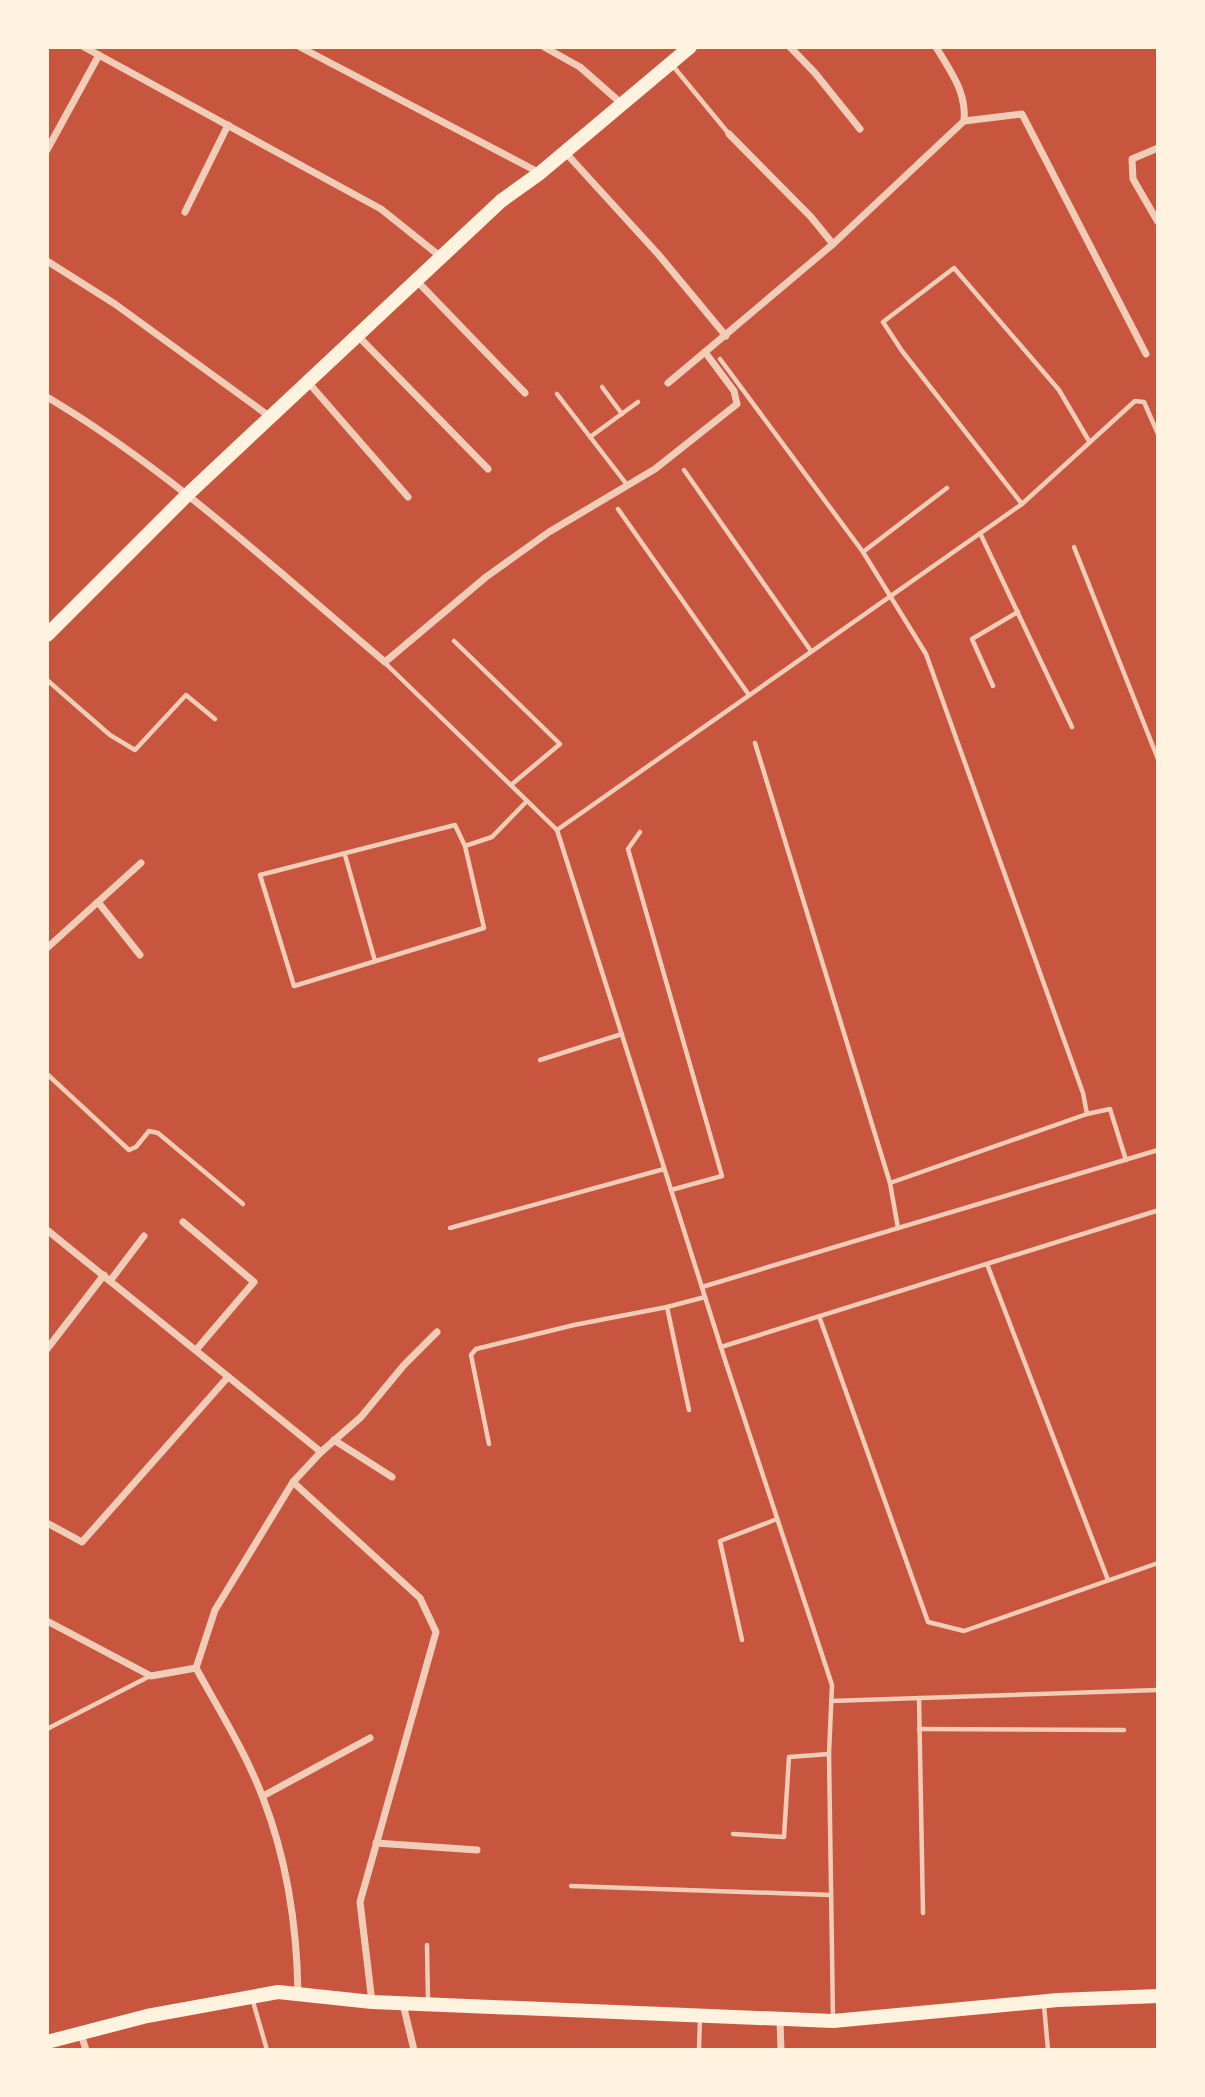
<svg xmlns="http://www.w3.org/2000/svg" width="1205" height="2097" font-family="Arial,sans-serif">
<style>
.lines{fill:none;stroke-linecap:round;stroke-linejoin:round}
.service{stroke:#f1ccb7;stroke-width:4.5}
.minor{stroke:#f1ccb7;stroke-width:7}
.secondary{stroke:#fff3e0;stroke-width:14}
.primary{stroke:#fff3e0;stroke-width:14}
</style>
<rect width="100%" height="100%" fill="#c8553d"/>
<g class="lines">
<!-- service -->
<g class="service">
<polyline points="673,66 729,134"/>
<polyline points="720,359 863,552 926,654 1083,1093 1087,1114 890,1183 755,743"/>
<polyline points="602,387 622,414"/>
<polyline points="557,394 628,486"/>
<polyline points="590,437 638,402"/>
<polyline points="684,470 811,651"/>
<polyline points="1022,504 902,351 883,322 954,268 1059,390 1089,441"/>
<polyline points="618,509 749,695"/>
<polyline points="980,533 1072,727"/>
<polyline points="1074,547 1158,759"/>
<polyline points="863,552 947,488"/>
<polyline points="454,641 560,744 511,785"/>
<polyline points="385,663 557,830 725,1360 832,1685 829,1754 833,2019"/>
<polyline points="47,680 110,735 135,750 186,695 215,719"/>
<polyline points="993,686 972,639 1018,612"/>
<polyline points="557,830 1022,504 1135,401 1144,402 1158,434"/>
<polyline points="640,832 628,849 722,1176 671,1190"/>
<polyline points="465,846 455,825 260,875 294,986 484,928 465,846 492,837 527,801"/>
<polyline points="345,855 375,961"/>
<polyline points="540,1060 622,1034"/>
<polyline points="47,1074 129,1150 136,1147 149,1131 158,1133 243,1204"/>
<polyline points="1087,1114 1110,1109 1126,1160"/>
<polyline points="890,1183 898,1228"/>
<polyline points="450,1228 664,1169"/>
<polyline points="987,1264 1108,1580"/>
<polyline points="702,1287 1158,1150"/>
<polyline points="819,1316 928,1622 964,1631 1158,1563"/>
<polyline points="721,1347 1156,1211 1158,1213"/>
<polyline points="689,1410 667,1307 705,1297"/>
<polyline points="489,1444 471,1355 476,1349 574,1325 667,1307"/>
<polyline points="742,1640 720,1541 777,1519"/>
<polyline points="919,1698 923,1913"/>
<polyline points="831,1701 1158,1690"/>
<polyline points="47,1729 150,1676"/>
<polyline points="919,1729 1124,1730"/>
<polyline points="733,1834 784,1837 789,1757 829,1754"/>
<polyline points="571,1886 831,1895"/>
<polyline points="427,1945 428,2001"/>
<polyline points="252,1998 267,2050"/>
<polyline points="1044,2005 1048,2050"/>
<polyline points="699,2050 700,2018"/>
</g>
<!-- minor -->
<g class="minor">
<polyline points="84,47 381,209 441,257"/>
<polyline points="300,47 540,173"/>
<polyline points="544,47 580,67 622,104"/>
<polyline points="790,47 815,73 860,129"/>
<path d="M 936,47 C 950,71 967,92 964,121"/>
<polyline points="729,134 811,217 833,244"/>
<polyline points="1158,148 1132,159 1133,179 1158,222"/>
<polyline points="47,150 99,55"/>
<polyline points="565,152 658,254 726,336"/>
<polyline points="185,212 228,125"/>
<polyline points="47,261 115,304 269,416"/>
<polyline points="416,280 525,393"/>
<polyline points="357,335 488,469"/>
<polyline points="307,381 408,497"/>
<polyline points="668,383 705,352"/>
<path d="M 47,397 C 170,470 276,570 385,662 L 486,577 L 549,532 L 655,469 L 737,404 L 734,391 L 705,352 L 833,244 L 964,121 L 1022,114 L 1146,354"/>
<polyline points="98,902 140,955"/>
<polyline points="47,948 141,863"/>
<polyline points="183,1222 254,1282 196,1350"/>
<path d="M 47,1230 L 321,1452 L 293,1482 L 215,1610 L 196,1668 C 219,1710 246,1753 263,1798 C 287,1860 297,1927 298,1993"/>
<polyline points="110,1281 144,1236"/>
<polyline points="47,1349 104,1275"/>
<polyline points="334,1440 392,1477"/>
<polyline points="321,1452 361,1417 404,1365 437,1332"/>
<polyline points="293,1482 420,1598 436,1632 360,1902 372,2002"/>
<polyline points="47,1523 82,1542 228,1377"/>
<polyline points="47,1621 151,1676 196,1668"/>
<polyline points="263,1796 370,1738"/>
<polyline points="376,1843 477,1850"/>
<polyline points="403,2004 414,2050"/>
<polyline points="780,2020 781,2050"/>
<polyline points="81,2034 86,2050"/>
</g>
<!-- secondary -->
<polyline class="secondary" points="47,635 187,495 501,201 540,173 690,47"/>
<!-- primary -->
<polyline class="primary" points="47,2042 147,2016 278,1992 372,2002 833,2021 1058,2000 1158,1996"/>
</g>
<!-- border -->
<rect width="1205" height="2097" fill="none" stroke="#fff3e0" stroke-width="98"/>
</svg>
